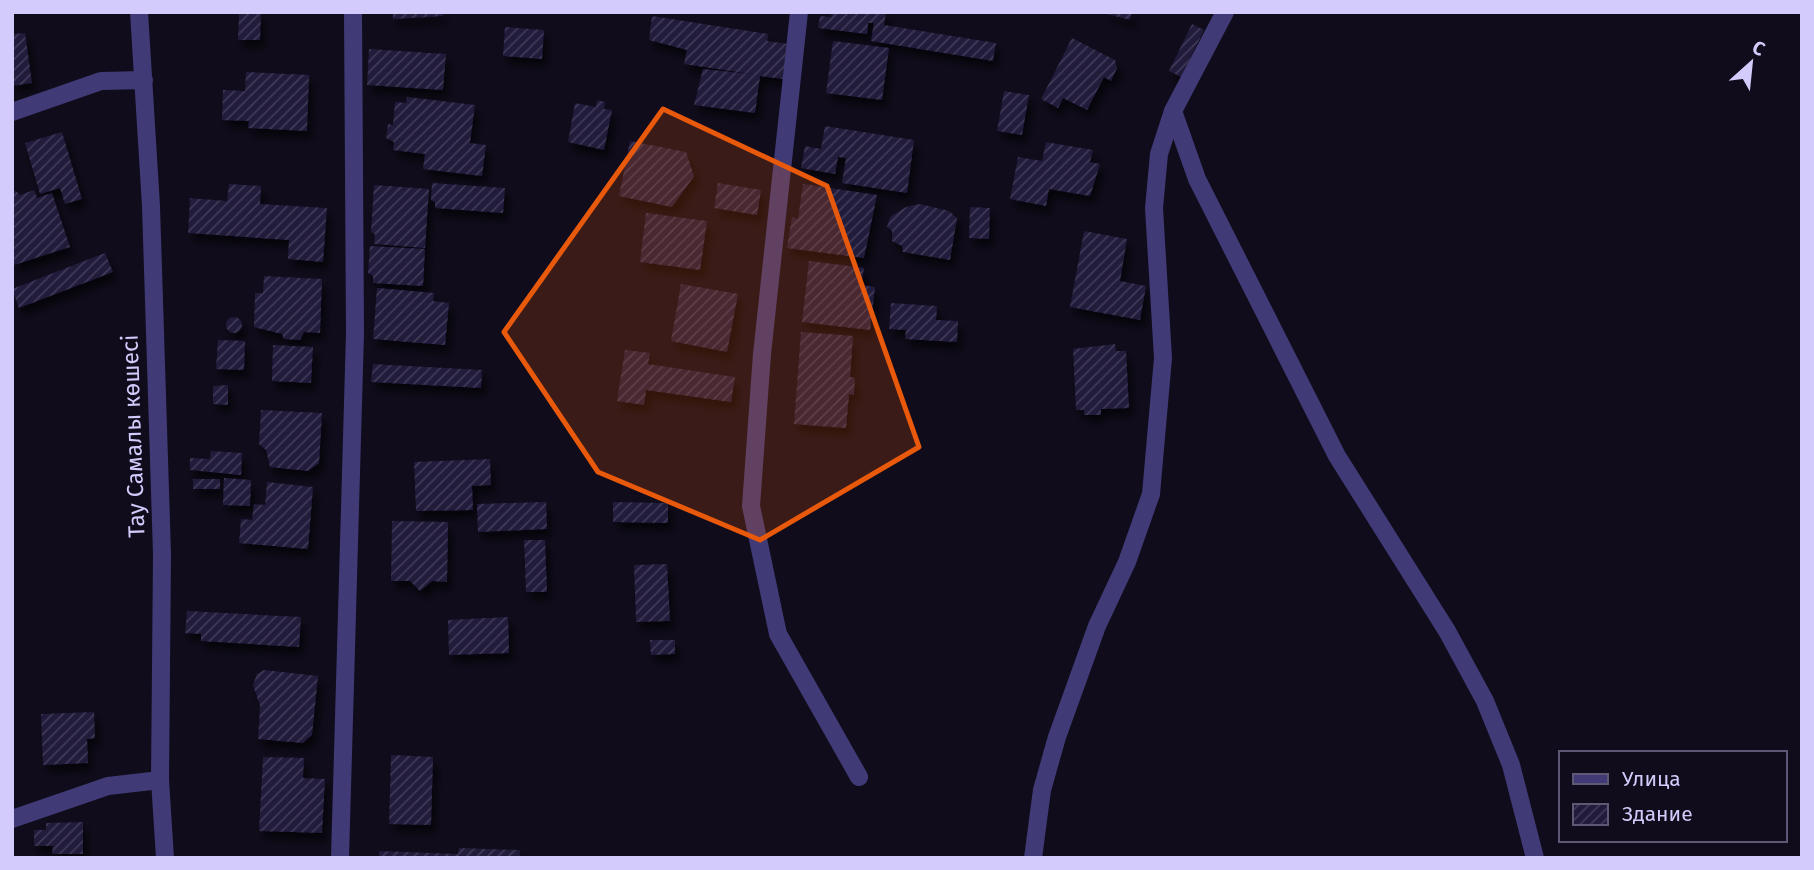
<svg xmlns="http://www.w3.org/2000/svg" width="1814" height="870" font-family="'Fira Sans',sans-serif">
<style>
.building{fill:url(#building-hatch);filter:url(#shadow)}
.lines{fill:none;stroke-linecap:round;stroke-linejoin:round}
.minor{stroke:#403b77;stroke-width:18}
.tertiary{stroke:#403b77;stroke-width:18}
.marked{fill:#e8590c;fill-opacity:0.2;stroke:#e8590c;stroke-width:5;stroke-linejoin:round}
.labels{text-anchor:middle;dominant-baseline:central;stroke-width:5;stroke-linejoin:round;paint-order:stroke}
.street-label{font-size:23px;fill:#d2cbfb;stroke:#100c1b}
</style>
<defs>
<pattern id="building-hatch" width="6" height="6" patternUnits="userSpaceOnUse" patternTransform="scale(1.75)"><rect width="6" height="6" fill="#221a3b"/><path d="M-1 1l2-2M0 6l6-6M5 7l2-2" fill="none" stroke="#413a58"/></pattern>
<filter id="shadow"><feDropShadow dx="4.5" dy="8" stdDeviation="3.5" flood-color="#0009"/></filter>
</defs>
<rect width="100%" height="100%" fill="#100c1b"/>
<!-- building -->
<g class="building">
<polygon points="239,12 261,12 260,40 238,40"/>
<polygon points="393,12 443,12 443,16 393,19"/>
<polygon points="832,12 886,12 884,25 996,43 993,61 871,41 874,23 868,23 867,34 818,28 820,16 831,17"/>
<polygon points="1100,12 1132,12 1130,20"/>
<polygon points="652,16 768,34 767,41 788,44 783,79 760,76 755,113 694,105 703,69 751,74 684,64 687,50 649,40"/>
<polygon points="1192,24 1204,30 1181,77 1169,71"/>
<polygon points="505,27 544,30 542,59 503,56"/>
<polygon points="25,33 32,83 12,86 12,34"/>
<polygon points="1072,38 1115,60 1117,68 1111,81 1104,77 1087,110 1063,98 1058,108 1041,99"/>
<polygon points="833,41 889,48 882,100 826,93"/>
<polygon points="369,49 446,54 443,90 367,85"/>
<polygon points="246,72 309,75 307,131 248,128 249,121 222,120 223,90 245,91"/>
<polygon points="1004,91 1029,95 1022,135 997,131"/>
<polygon points="407,97 475,105 470,143 486,145 482,176 423,169 425,154 393,150 394,142 386,138 388,124 393,125 395,102 406,103"/>
<polygon points="597,100 605,102 604,109 612,110 604,150 568,142 575,103 596,107"/>
<polygon points="825,126 914,140 907,193 842,183 846,158 838,157 835,174 801,168 805,146 821,149"/>
<polygon points="62,132 82,199 65,204 60,188 40,194 25,143"/>
<polygon points="630,141 686,152 694,176 672,207 619,196"/>
<polygon points="1046,142 1093,150 1090,162 1100,164 1090,196 1049,189 1046,206 1010,199 1018,157 1042,161"/>
<polygon points="432,183 505,188 503,213 435,208 435,202 431,200"/>
<polygon points="718,183 761,190 757,215 714,208"/>
<polygon points="229,184 261,186 260,204 327,208 323,262 288,259 289,240 188,233 190,198 227,201"/>
<polygon points="803,184 877,195 864,258 787,248 792,217 798,219"/>
<polygon points="374,185 429,189 425,248 374,244 375,234 371,232"/>
<polygon points="34,190 37,198 52,193 70,247 14,265 12,192 16,191 20,195"/>
<polygon points="920,204 949,211 957,218 950,260 903,252 902,246 892,241 892,231 887,227 890,217 906,207"/>
<polygon points="970,207 990,208 989,239 969,238"/>
<polygon points="646,213 707,221 700,270 640,262"/>
<polygon points="1084,231 1127,239 1120,281 1146,286 1140,320 1070,307"/>
<polygon points="370,246 425,249 423,286 373,283 373,276 368,273"/>
<polygon points="105,253 113,272 19,308 12,289"/>
<polygon points="809,261 864,268 861,285 875,287 870,330 802,322"/>
<polygon points="264,276 322,279 320,333 304,332 300,340 284,339 282,334 254,327 255,293 263,293"/>
<polygon points="681,284 738,294 727,352 671,341"/>
<polygon points="377,288 434,293 433,301 449,303 445,345 373,339"/>
<polygon points="891,303 937,306 936,320 958,321 957,342 905,339 906,330 889,329"/>
<circle cx="234" cy="325" r="8"/>
<polygon points="801,332 853,336 850,377 855,378 854,395 849,394 846,428 794,424"/>
<polygon points="218,340 245,341 244,370 216,369"/>
<polygon points="1115,344 1116,351 1126,351 1129,408 1101,409 1101,415 1084,415 1084,410 1076,410 1073,349"/>
<polygon points="273,345 313,347 311,383 272,381"/>
<polygon points="625,350 650,353 648,364 735,377 731,402 646,390 644,405 617,401"/>
<polygon points="373,364 482,370 481,388 371,382"/>
<polygon points="228,385 228,405 213,404 213,386"/>
<polygon points="261,410 322,413 319,463 308,471 270,467 266,450 259,444"/>
<polygon points="211,451 242,453 241,475 190,470 190,458 210,459"/>
<polygon points="490,459 491,485 472,486 473,510 416,511 414,462"/>
<polygon points="224,478 251,480 250,506 223,505"/>
<rect x="193" y="479" width="27" height="10"/>
<polygon points="267,482 313,487 308,549 239,543 241,519 252,520 254,504 265,505"/>
<polygon points="546,502 547,529 478,532 477,504"/>
<polygon points="613,502 668,503 668,523 613,522"/>
<polygon points="392,521 448,522 447,582 432,581 420,591 410,581 391,581"/>
<polygon points="524,540 545,540 547,592 526,592"/>
<polygon points="667,564 670,621 636,622 634,565"/>
<polygon points="187,611 301,617 299,647 201,641 201,634 185,633"/>
<polygon points="508,617 509,653 449,655 448,620"/>
<polygon points="650,640 675,640 675,654 651,655"/>
<polygon points="264,670 318,676 312,735 303,743 258,739 260,706 253,685 257,674"/>
<polygon points="94,712 95,738 87,739 88,763 43,765 41,714"/>
<polygon points="391,755 433,757 431,825 389,824"/>
<polygon points="263,757 304,758 303,778 325,779 322,833 259,831"/>
<polygon points="83,822 83,854 52,854 53,846 34,846 34,830 46,830 46,823"/>
<polygon points="459,848 520,850 519,858 379,858 379,851 458,854"/>
</g>
<g class="lines">
<!-- minor -->
<g class="minor">
<polyline points="799,12 762,354 751,506 778,634 859,777"/>
<polyline points="1173,111 1197,179 1337,456 1447,631 1485,701 1511,765 1535,858"/>
<polyline points="12,112 101,81 144,80"/>
<polyline points="12,819 108,786 160,780"/>
<polyline points="340,858 355,333 353,12"/>
<polyline points="1033,858 1042,790 1057,737 1097,626 1127,562 1151,494 1163,358 1154,208 1159,154 1173,111 1225,12"/>
</g>
<!-- tertiary -->
<polyline class="tertiary" points="139,12 151,206 162,554 160,780 165,858"/>
</g>
<!-- marked area -->
<path class="marked" d="M 663,109 L 827,186 L 919,447 L 760,540 L 598,472 L 504,332 Z"/>
<g class="labels">
<!-- street labels -->
<g class="street-label">
<text transform="translate(133 436) rotate(-92)">Тау Самалы көшесі</text>
</g>
</g>
<!-- border -->
<rect width="1814" height="870" fill="none" stroke="#d2cbfb" stroke-width="28"/>
<!-- legend -->
<rect x="1559" y="751" width="228" height="91" fill="#100c1b" stroke="#5e5875" stroke-width="2"/>
<rect x="1573" y="774" width="35" height="10" fill="#403b77" stroke="#5e5875" stroke-width="2"/>
<text x="1622" y="786" font-size="21" fill="#d2cbfb">Улица</text>
<rect x="1573" y="804" width="35" height="21" fill="url(#building-hatch)" stroke="#5e5875" stroke-width="2"/>
<text x="1622" y="821" font-size="21" fill="#d2cbfb">Здание</text>
<!-- north arrow -->
<g transform="translate(1751 63) rotate(27)" stroke="#100c1b" stroke-width="5" paint-order="stroke">
<path d="M0-5L12 26L0 18L-12 26Z" fill="#d2cbfb"/>
<text y="-10" font-size="19" font-weight="bold" text-anchor="middle" fill="#d2cbfb">С</text>
</g>
</svg>
